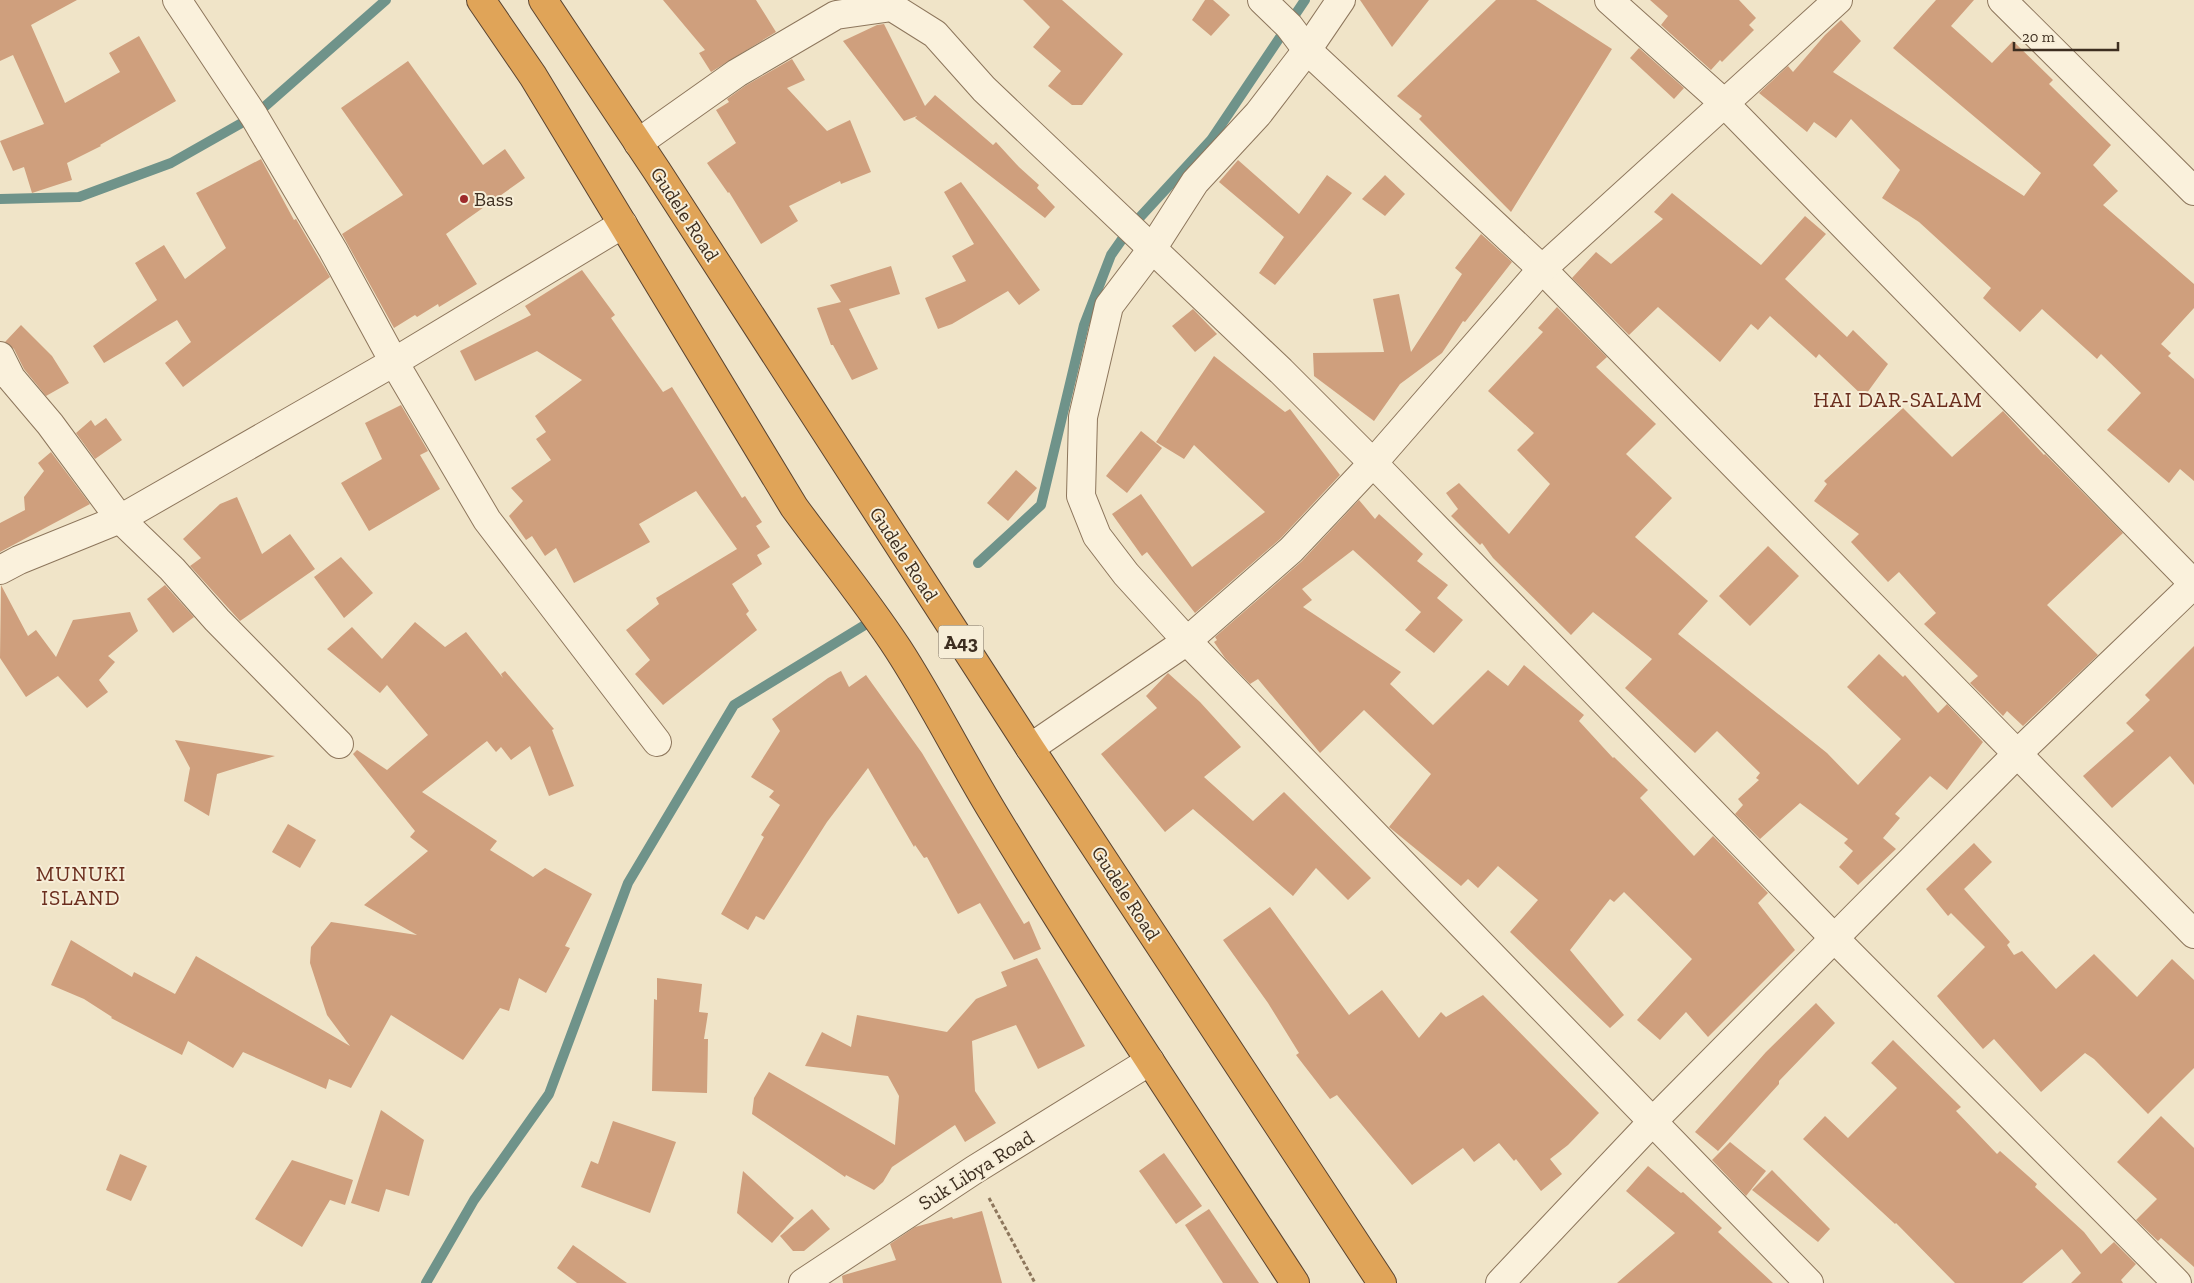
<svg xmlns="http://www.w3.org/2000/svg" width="2194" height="1283" font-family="'Zilla Slab',serif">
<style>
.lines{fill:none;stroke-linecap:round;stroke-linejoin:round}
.stream{stroke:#6f938a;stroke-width:10}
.building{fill:#cf9f7d}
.minor-casing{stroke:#8d765c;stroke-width:30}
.highway-casing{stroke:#5b4430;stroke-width:30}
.path{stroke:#8d765c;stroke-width:3;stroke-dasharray:4 2.5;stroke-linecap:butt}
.minor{stroke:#faf1dc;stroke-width:28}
.highway{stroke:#e0a458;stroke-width:28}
.poi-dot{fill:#9e2a2b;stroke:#f7eed8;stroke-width:2}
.labels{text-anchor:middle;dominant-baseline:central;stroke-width:4;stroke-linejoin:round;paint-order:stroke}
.shield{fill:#f7eed8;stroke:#756857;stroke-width:1}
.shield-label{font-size:19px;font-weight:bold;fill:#3d2e20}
.poi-label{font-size:20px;fill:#3d2e20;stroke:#f7eed8;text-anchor:start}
.street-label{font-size:20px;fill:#3d2e20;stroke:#f7eed8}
.neighbourhood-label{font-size:21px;letter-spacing:1px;fill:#6b2e1e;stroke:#f7eed8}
</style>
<rect width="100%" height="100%" fill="#f0e4c8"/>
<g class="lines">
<!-- stream -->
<g class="stream">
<polyline points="0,199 79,197 171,163 254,116 386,0"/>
<polyline points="978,563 1041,505 1084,325 1111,255 1130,228 1211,140 1305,0"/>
<polyline points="426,1283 474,1200 549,1094 628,883 734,705 873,620"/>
</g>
</g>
<!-- building -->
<g class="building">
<polygon points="0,0 77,0 31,25 65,103 120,72 109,53 139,36 176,101 100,145 101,146 67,163 72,180 32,193 24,167 13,171 0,141 44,124 13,55 0,61"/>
<polygon points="663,0 756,0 776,32 711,72 699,53 705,50"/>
<polygon points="1023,0 1062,0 1123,54 1082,105 1072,105 1048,86 1061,71 1033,47 1050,27"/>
<polygon points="1205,0 1213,0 1230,15 1211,36 1192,20"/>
<polygon points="1360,0 1429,0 1392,47"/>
<polygon points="1496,0 1536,0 1612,49 1511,212 1419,119 1422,116 1397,96"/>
<polygon points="1650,0 1739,0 1756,18 1749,25 1754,30 1722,62 1720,60 1711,70 1661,25 1668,16"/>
<polygon points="1936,0 1974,0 1951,26 1992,63 2013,41 2053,80 2049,84 2111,145 2093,165 2118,191 2103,205 2194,284 2194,308 2161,344 2171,353 2168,356 2194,379 2194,481 2180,469 2169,483 2107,430 2141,393 2101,354 2097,359 2042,309 2020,332 1983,298 1991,288 1919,222 1882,198 1900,170 1851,119 1836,138 1814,122 1807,132 1759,93 1788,66 1793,72 1825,35 1841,20 1861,41 1833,72 2024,196 2041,173 1893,48"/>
<polygon points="884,24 925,106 935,95 993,145 996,142 1019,167 1039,185 1037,188 1055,207 1045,218 915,118 917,116 904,121 843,41 877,25"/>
<polygon points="1639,48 1684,88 1674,99 1630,58"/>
<polygon points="792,59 805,80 787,88 827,131 850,120 871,172 841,184 840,181 789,206 798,221 761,244 729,192 728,193 707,163 736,143 716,110 729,102 727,99 745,86"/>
<polygon points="408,61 483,165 505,149 525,178 446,234 477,284 439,307 438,304 417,317 415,315 394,328 342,234 403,195 341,108"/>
<polygon points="261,159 294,220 296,219 330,277 183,387 165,363 191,342 177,320 104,363 93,346 157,300 135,263 164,245 185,279 226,248 196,193"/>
<polygon points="1238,160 1299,214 1327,175 1352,193 1275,285 1259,273 1284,237 1219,182"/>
<polygon points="1385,175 1405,194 1385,216 1362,199"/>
<polygon points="961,182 1040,290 1019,305 1008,291 952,324 938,329 925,298 966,281 952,256 974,244 944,192"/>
<polygon points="1672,193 1761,265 1805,216 1826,234 1785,279 1847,337 1853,330 1888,364 1864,397 1819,354 1816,358 1770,316 1758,330 1751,324 1720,362 1658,307 1629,335 1572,278 1596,252 1611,264 1663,219 1654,212"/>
<polygon points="1481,234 1512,262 1465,322 1463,321 1442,353 1400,384 1374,421 1314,376 1313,353 1384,352 1373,299 1399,294 1411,352 1462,274 1455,268"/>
<polygon points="891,266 900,294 849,309 878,369 852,380 833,345 831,345 817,308 841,302 830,285"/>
<polygon points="582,270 615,315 611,318 663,392 672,387 742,498 745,496 762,522 756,526 770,547 757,555 762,564 732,584 749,611 746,614 757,630 663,705 635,674 650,660 626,630 659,604 656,598 737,549 696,491 639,524 650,542 574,583 556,548 545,556 532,536 526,540 509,516 523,501 511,488 551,460 536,439 546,432 535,416 582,380 537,351 475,381 460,351 531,315 525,306"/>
<polygon points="1557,307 1607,357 1596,367 1656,424 1626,454 1672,498 1635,537 1708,601 1678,634 1827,753 1858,785 1901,739 1847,687 1879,654 1903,677 1905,675 1938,713 1947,704 1983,742 1947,790 1930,776 1895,814 1900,818 1883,838 1896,849 1858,885 1839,867 1853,851 1844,843 1848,839 1800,803 1760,839 1735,814 1743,805 1738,799 1759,780 1756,778 1760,773 1717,731 1695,753 1625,688 1652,659 1593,612 1571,635 1493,558 1482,543 1480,545 1451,516 1458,509 1446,493 1459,483 1509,534 1550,484 1517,450 1534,433 1488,391 1543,332 1538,328"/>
<polygon points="1193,309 1217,334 1195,352 1172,326"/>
<polygon points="21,325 52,356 69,383 46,396 24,369 14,349 5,342"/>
<polygon points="1214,356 1285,412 1290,409 1340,475 1280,539 1195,613 1147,552 1142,556 1112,514 1141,494 1192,567 1265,512 1194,445 1184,459 1156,442"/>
<polygon points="401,405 428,451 420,455 440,489 369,531 341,483 382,459 365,423"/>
<polygon points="1903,408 1952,457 2003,411 2044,455 2045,454 2123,533 2047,605 2098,655 2023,726 2007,711 2003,716 1970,683 1978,676 1924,624 1936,613 1899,572 1888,582 1851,542 1859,534 1814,501 1827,484 1824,481"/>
<polygon points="106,418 122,440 95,459 76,433 91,420 95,426"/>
<polygon points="1141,431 1162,448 1127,493 1106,476"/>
<polygon points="51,452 90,504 0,552 0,523 25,510 24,497 44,471 38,463"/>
<polygon points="1016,470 1037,488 1008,521 987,503"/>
<polygon points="237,497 262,554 290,534 315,569 240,621 190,566 201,558 183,539 220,504"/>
<polygon points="1359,500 1375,519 1379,514 1423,554 1417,561 1448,585 1437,598 1463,620 1434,653 1405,630 1421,612 1353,550 1302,589 1312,600 1303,607 1401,672 1390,684 1433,725 1488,670 1508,686 1524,665 1584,715 1579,721 1613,758 1614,757 1648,790 1640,798 1694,856 1713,836 1768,893 1758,903 1795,950 1708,1037 1686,1012 1660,1040 1637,1020 1692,959 1624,892 1614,902 1610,899 1570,950 1624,1015 1610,1028 1510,932 1538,900 1498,866 1478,888 1468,879 1461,886 1389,827 1431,774 1364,710 1320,753 1258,679 1250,684 1225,658 1214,642 1217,640 1215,637 1302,561"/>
<polygon points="1768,546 1799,576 1750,626 1719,596"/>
<polygon points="341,557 373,593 344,618 314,577"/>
<polygon points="1,585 28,636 36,630 56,657 73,620 130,612 138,631 108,656 115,662 99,680 108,692 87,708 58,676 26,697 0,658"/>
<polygon points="165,585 194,617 173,633 147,599"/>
<polygon points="415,622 445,647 466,632 503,678 501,674 505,671 554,729 552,730 574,786 549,796 530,746 511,760 501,747 496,752 487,741 422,792 497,841 490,850 533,877 545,868 592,894 565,946 570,948 546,993 519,978 509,1011 500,1008 463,1060 391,1015 351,1088 329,1079 326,1089 243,1052 233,1068 188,1041 182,1055 111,1018 112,1017 84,999 51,985 71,940 132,977 134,972 175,994 196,956 350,1046 327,1015 310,963 311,947 331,922 417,935 364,905 428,851 410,837 415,831 353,754 357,750 387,770 428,735 387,685 380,693 327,649 352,627 382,659"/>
<polygon points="2194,646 2194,785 2170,756 2112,808 2083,776 2134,731 2126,723 2150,700 2145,695"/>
<polygon points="841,671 849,687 866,675 922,753 1024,924 1029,921 1041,949 1014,960 980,903 958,914 927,857 924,858 915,845 914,847 868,768 827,822 764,920 756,916 748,930 721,914 764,837 761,835 780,805 769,797 774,791 751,777 780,731 772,719 828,678"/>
<polygon points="1168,673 1200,702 1241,747 1204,777 1253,821 1284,792 1371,878 1348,900 1316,868 1293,896 1193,809 1165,832 1101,754 1157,708 1146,696"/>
<polygon points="175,740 275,756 217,774 209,816 184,801 190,768"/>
<polygon points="288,824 316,840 300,868 272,852"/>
<polygon points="1974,843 1992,862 1964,889 2010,942 2007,945 2014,955 2022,951 2056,989 2094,954 2137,997 2172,959 2194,980 2194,1068 2148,1114 2094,1059 2085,1053 2041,1092 1994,1039 1983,1049 1937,996 1985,947 1951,913 1948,916 1926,889"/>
<polygon points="1270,907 1349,1015 1382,990 1419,1038 1441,1012 1446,1017 1483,995 1599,1113 1568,1145 1550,1159 1562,1174 1541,1191 1516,1159 1514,1161 1499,1143 1474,1162 1463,1148 1412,1185 1337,1095 1330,1099 1296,1055 1299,1053 1268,1003 1223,940"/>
<polygon points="1037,958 1085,1046 1038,1069 1016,1025 972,1041 975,1091 996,1123 965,1142 955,1125 892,1167 883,1182 874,1190 846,1175 845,1177 752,1114 754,1098 769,1072 895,1145 899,1096 888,1076 805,1066 822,1032 851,1047 857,1015 947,1032 976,999 1007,986 1001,972"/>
<polygon points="657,978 702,984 699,1012 708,1013 704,1039 708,1039 707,1093 652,1091 654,999 657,1000"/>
<polygon points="1816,1003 1835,1023 1779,1081 1779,1084 1718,1151 1695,1132 1766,1052"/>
<polygon points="1893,1040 1961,1107 1956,1111 1997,1154 2000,1151 2037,1184 2035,1187 2084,1232 2101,1254 2114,1242 2136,1264 2121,1280 2123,1283 2071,1283 2081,1273 2062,1249 2022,1283 1955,1283 1896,1223 1895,1224 1803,1139 1825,1116 1848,1138 1897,1088 1871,1063"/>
<polygon points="381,1110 424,1140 409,1196 386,1189 379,1212 351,1203"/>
<polygon points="2161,1116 2194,1148 2194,1267 2161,1238 2158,1241 2136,1220 2157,1199 2117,1162"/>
<polygon points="613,1121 676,1142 650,1213 581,1187 591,1161 598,1164"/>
<polygon points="1730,1142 1766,1171 1746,1196 1712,1160"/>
<polygon points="1164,1153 1202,1206 1176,1224 1139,1171"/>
<polygon points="120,1154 147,1166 131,1201 106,1190"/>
<polygon points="292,1160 353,1180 345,1205 330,1200 302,1247 255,1219"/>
<polygon points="1648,1166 1681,1193 1683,1192 1722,1228 1718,1232 1773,1283 1617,1283 1675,1233 1626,1191"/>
<polygon points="1772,1170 1830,1229 1818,1242 1752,1190"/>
<polygon points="743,1171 794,1218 772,1243 737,1213"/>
<polygon points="812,1209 830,1229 804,1251 793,1251 780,1236"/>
<polygon points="1209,1209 1259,1283 1223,1283 1185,1225"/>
<polygon points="982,1211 1002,1283 843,1283 842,1276 844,1275 896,1260 890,1244 915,1227 952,1217 953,1219"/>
<polygon points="573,1245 627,1283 577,1283 557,1268"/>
</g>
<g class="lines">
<defs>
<g id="minor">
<polyline points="177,0 254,116 333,250 394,362 487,520 657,742"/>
<polyline points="1262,0 1289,26 1307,50 1542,269 2194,934"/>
<polyline points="1341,0 1307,50 1258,114 1195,182 1152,249 1109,306 1083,417 1081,496 1097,536 1126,574 1187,641 1809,1283"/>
<polyline points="2002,0 2194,191"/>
<polyline points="638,143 737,73 836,15 892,7 935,34 984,89 1281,371 1373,463 1835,939 2177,1283"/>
<polyline points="0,356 11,378 50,424 120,519 172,569 217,620 339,744"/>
<polyline points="0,570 19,560 120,519 394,362 623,224"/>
<polyline points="1030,748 1187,641 1291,550 1373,463 1542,269 1838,0"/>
<polyline points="803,1283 974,1170 1150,1061"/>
<polyline points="1500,1283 1653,1121 2017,754 2194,584 1724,103 1609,0"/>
</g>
<g id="highway">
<path d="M 481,0 L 533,76 L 794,507 C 829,555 866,600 898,649 C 933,703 961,760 994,814 C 1090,973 1194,1128 1295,1283"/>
<polyline points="543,0 657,171 1030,748 1382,1283"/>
</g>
</defs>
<!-- minor casing -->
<use href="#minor" class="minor-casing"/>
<!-- highway casing -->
<use href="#highway" class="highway-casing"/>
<!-- path -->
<polyline class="path" points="989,1198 1035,1283"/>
<!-- minor -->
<use href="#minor" class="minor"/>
<!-- highway -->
<use href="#highway" class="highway"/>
</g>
<!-- markers -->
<circle class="poi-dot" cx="464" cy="199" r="5"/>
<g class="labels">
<!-- shield labels -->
<rect class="shield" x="938.5" y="625.5" width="45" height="33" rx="4"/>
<g class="shield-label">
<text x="961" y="642">A43</text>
</g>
<!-- poi labels -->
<g class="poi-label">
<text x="474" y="199">Bass</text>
</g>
<!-- street labels -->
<g class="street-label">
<text transform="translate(685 214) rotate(57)">Gudele Road</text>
<text transform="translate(904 554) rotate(57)">Gudele Road</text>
<text transform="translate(1126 893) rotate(57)">Gudele Road</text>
<text transform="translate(976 1170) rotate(-32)">Suk Libya Road</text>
</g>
<!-- neighbourhood labels -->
<g class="neighbourhood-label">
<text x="1898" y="399">HAI DAR-SALAM</text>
<text x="81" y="873">MUNUKI<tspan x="81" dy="24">ISLAND</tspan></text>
</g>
</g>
<!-- scale -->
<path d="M2014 42v8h104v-8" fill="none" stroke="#3d2e20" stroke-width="2.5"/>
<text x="2022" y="42" font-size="15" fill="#3d2e20" stroke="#f7eed8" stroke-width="4" paint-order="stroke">20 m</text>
</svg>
